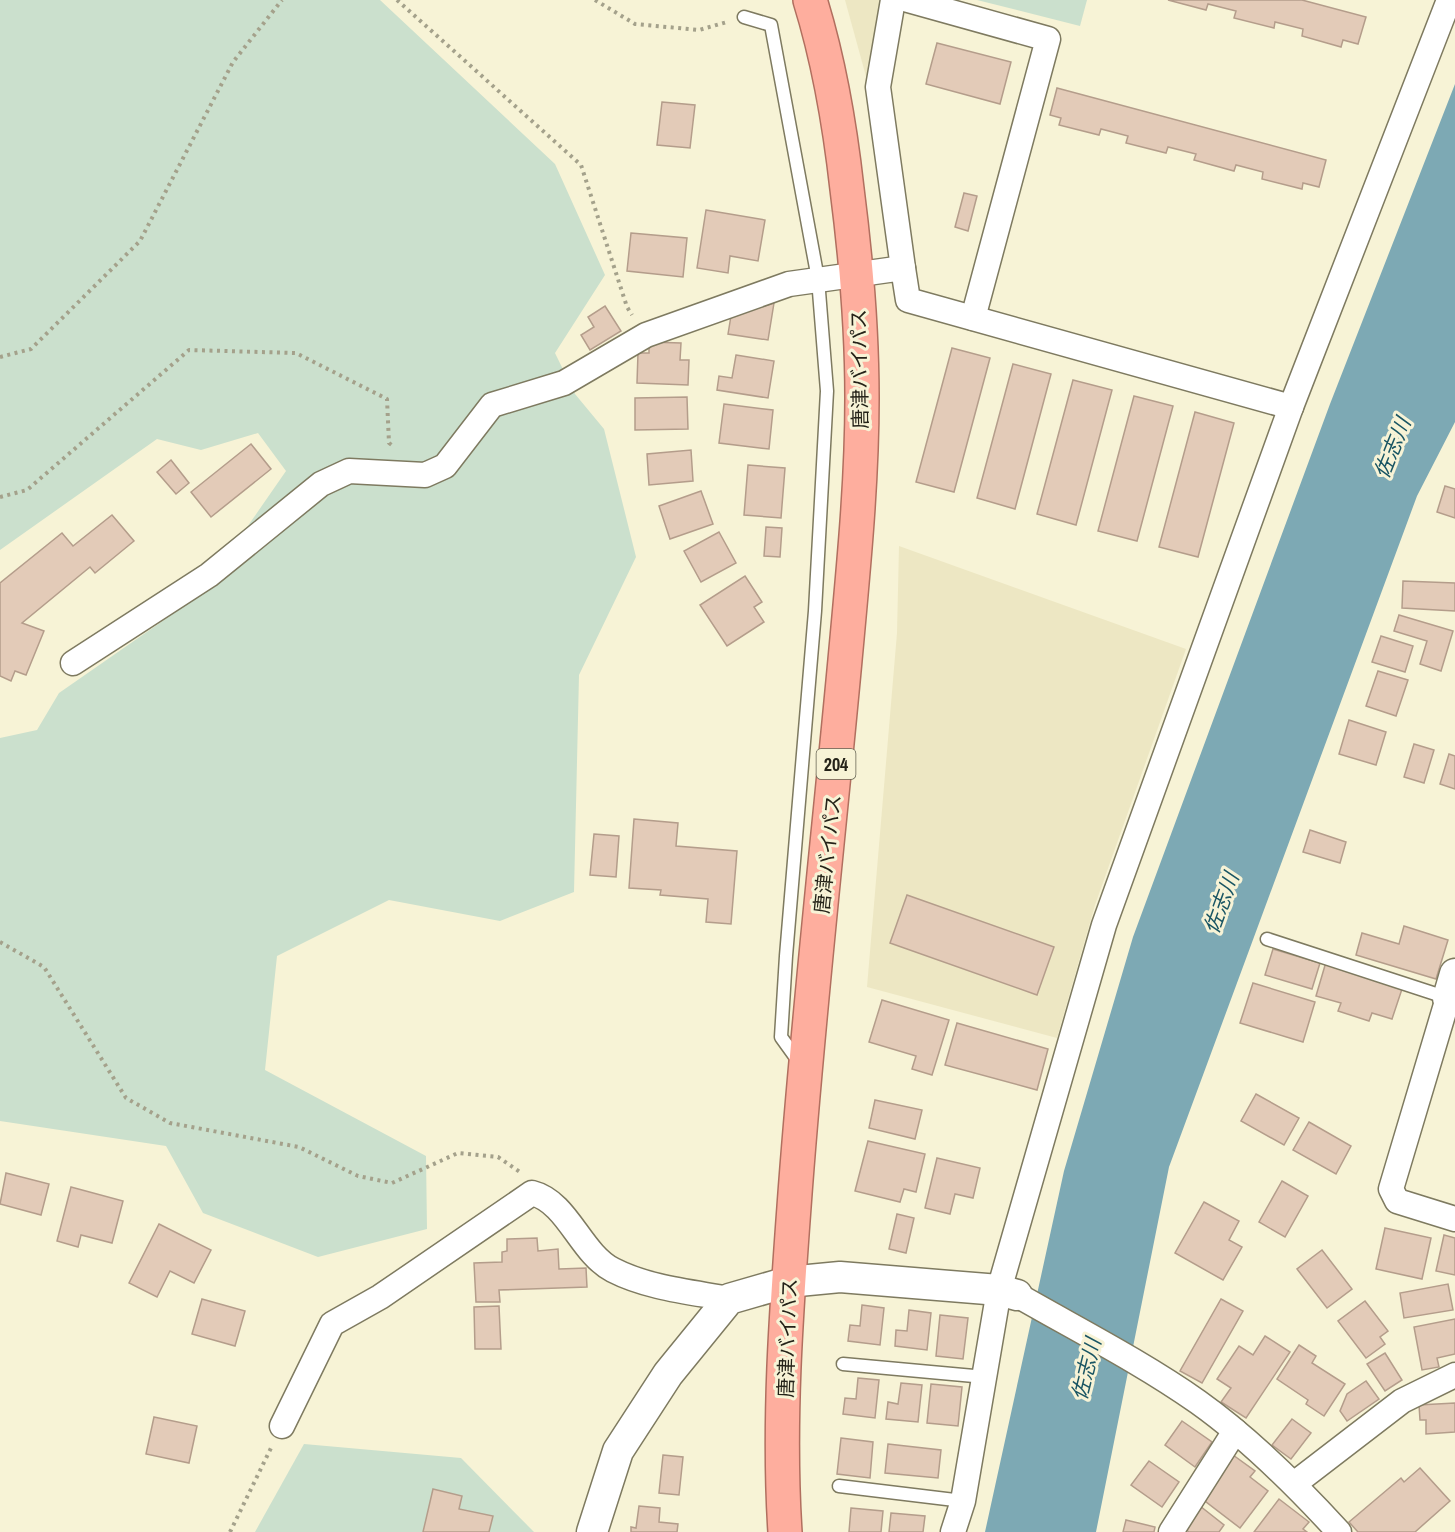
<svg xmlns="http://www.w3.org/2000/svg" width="1455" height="1532" font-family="'Archivo Narrow','Noto Sans JP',sans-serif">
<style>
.built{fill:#ede7c3}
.green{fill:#cbe0cd}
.water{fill:#7da9b4}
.building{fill:#e3cbb8;stroke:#b49d8b;stroke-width:1.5}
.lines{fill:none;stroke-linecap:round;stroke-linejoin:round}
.service-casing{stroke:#7e7a60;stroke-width:15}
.minor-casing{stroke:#7e7a60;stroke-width:27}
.tertiary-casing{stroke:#7e7a60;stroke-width:33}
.trunk-casing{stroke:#b16f5f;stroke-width:36}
.path{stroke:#a4a18b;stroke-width:4;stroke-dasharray:3 4.5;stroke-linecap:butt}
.service{stroke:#fff;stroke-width:12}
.minor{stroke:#fff;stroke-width:24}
.tertiary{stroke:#fff;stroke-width:30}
.trunk{stroke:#feae9e;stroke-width:33}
.labels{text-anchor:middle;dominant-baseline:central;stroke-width:6;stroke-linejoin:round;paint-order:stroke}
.shield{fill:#f7f3d6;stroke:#636151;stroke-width:1.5}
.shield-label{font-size:18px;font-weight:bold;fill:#242218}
.street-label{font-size:20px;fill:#242218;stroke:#f7f3d6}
.water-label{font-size:21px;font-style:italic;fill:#195563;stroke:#f7f3d6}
</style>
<rect width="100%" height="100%" fill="#f7f3d6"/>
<!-- built -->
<g class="built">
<polygon points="845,0 883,0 867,80"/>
<polygon points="899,546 1186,649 1095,905 1057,1038 867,987 897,633"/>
</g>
<!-- green -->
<g class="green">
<polygon points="0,0 380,0 555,164 605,275 555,353 575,394 604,429 636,557 579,675 574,892 500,921 389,900 277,956 265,1070 426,1156 427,1229 318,1257 203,1213 166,1146 0,1121 0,738 37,730 59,693 200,595 286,471 258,433 201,450 157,439 0,550"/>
<polygon points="977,0 1087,0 1080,26"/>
<polygon points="304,1444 461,1458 534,1532 255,1532"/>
</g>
<!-- water -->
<polygon class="water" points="1455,84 1455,422 1417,496 1169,1167 1096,1532 985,1532 1064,1171 1133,937 1330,404"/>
<!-- building -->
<g class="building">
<polygon points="1168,0 1302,0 1366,17 1358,44 1343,40 1341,47 1302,36 1303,29 1275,22 1274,28 1234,18 1236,11 1208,4 1206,10"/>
<polygon points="937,43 1011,62 1000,104 926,84"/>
<polygon points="1057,88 1326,160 1319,187 1303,183 1302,189 1262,179 1263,172 1236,165 1234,171 1194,160 1196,154 1168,147 1166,153 1126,143 1128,136 1101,129 1099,135 1059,125 1061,118 1050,115"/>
<polygon points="662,102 695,105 690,148 657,145"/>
<polygon points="964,193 977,196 968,231 955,227"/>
<polygon points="706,210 765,220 758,261 730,256 728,273 697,268"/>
<polygon points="631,233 687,238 683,277 627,271"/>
<polygon points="774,303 768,340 728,334 731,316"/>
<polygon points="605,306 621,331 590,350 581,335 594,327 588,317"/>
<polygon points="649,342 681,343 680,360 689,360 688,385 637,383 638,353 649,353"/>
<polygon points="952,348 990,358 954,492 916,482"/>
<polygon points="736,355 774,361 768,398 717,390 719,376 732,378"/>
<polygon points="1013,364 1051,374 1015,509 977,498"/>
<polygon points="1073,380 1112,390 1076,525 1037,514"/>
<polygon points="1134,396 1173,406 1137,541 1098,531"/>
<polygon points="687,397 688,429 635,430 635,398"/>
<polygon points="724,404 773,410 769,449 719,443"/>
<polygon points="1195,412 1234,423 1198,557 1159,547"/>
<polygon points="251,444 271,469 211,517 191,492"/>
<polygon points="691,450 693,481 649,485 647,454"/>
<polygon points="171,460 189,483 176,494 157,472"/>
<polygon points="748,465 785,468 781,518 744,515"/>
<polygon points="1445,486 1455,489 1455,518 1437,512"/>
<polygon points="701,491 713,524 670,539 659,506"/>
<polygon points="112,515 134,541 95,573 90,567 22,623 44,631 26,675 15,671 11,681 0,676 0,583 62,533 73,546"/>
<polygon points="766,527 782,528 780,557 764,556"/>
<polygon points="719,532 736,563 701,582 684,551"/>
<polygon points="745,576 762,602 754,607 764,622 727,646 700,605"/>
<polygon points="1403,581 1455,583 1455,611 1402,608"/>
<polygon points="1399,615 1453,631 1441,671 1420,664 1427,641 1394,631"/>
<polygon points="1381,636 1413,646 1405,672 1372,662"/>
<polygon points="1378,671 1408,680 1396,716 1366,706"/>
<polygon points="1349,720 1386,732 1376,765 1339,754"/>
<polygon points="1414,744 1434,750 1424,783 1404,777"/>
<polygon points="1449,754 1455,756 1455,789 1440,784"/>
<polygon points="634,819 678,823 676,846 737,851 731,924 706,922 708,899 660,895 661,890 629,888"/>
<polygon points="1310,830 1346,842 1340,863 1303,852"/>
<polygon points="594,834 619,836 616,877 590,875"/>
<polygon points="907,895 1054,947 1037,995 890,943"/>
<polygon points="1404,926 1448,940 1436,979 1356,955 1362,933 1399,944"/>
<polygon points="1273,949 1320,963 1312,989 1265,975"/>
<polygon points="1326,962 1403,986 1392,1019 1372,1013 1369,1021 1338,1011 1341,1003 1316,996"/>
<polygon points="1253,983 1315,1002 1303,1042 1240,1023"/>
<polygon points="882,1000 949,1020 932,1075 912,1069 916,1056 869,1042"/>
<polygon points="957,1023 1048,1049 1037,1090 945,1065"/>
<polygon points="1256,1094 1299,1118 1284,1145 1241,1121"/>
<polygon points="875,1100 922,1110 915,1139 869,1128"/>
<polygon points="1309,1122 1351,1146 1336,1174 1293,1150"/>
<polygon points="868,1141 925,1154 916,1192 904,1189 900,1202 855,1191"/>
<polygon points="937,1158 980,1168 973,1198 955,1194 950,1214 925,1208"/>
<polygon points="6,1173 49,1184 41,1215 0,1204"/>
<polygon points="1282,1181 1308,1196 1285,1237 1259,1222"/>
<polygon points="71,1187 123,1201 112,1243 81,1235 78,1247 57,1241"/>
<polygon points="1204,1202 1239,1221 1229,1240 1242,1247 1223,1280 1175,1253"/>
<polygon points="897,1214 914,1218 906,1253 889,1249"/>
<polygon points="159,1224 211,1250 194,1283 170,1271 157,1297 129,1283"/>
<polygon points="1385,1228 1431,1238 1422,1279 1376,1269"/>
<polygon points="1444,1235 1455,1238 1455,1275 1436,1271"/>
<polygon points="537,1238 538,1251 558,1249 559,1269 586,1268 587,1287 499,1290 500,1302 476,1302 474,1263 502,1262 502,1252 507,1251 507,1239"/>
<polygon points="1322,1250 1352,1289 1327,1308 1297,1269"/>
<polygon points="1448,1284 1453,1310 1404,1318 1400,1293"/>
<polygon points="202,1299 245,1311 235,1346 192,1334"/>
<polygon points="1221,1299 1243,1311 1202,1383 1180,1371"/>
<polygon points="1365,1301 1388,1331 1380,1337 1385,1344 1366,1358 1338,1321"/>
<polygon points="862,1305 884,1308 880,1345 848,1341 850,1325 860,1326"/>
<polygon points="499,1306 501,1349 475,1349 474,1307"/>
<polygon points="909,1310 931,1313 927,1350 895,1346 896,1330 907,1331"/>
<polygon points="940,1315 968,1318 963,1359 936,1356"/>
<polygon points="1455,1319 1455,1354 1437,1358 1439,1367 1422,1370 1414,1327"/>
<polygon points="1265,1336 1290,1352 1246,1418 1221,1402 1231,1388 1217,1379 1239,1346 1253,1355"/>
<polygon points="1299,1345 1316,1356 1312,1363 1345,1384 1324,1416 1306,1404 1308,1400 1277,1379"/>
<polygon points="1385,1353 1402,1380 1385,1391 1367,1364"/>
<polygon points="858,1378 879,1380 875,1418 843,1414 845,1398 856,1399"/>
<polygon points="1366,1381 1379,1399 1347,1421 1340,1411 1347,1394"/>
<polygon points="901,1383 922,1385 918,1422 886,1419 888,1402 898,1404"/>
<polygon points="931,1384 962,1387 958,1426 927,1423"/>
<polygon points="1455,1403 1455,1432 1426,1434 1426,1420 1420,1420 1419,1405"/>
<polygon points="154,1417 197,1426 189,1463 146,1454"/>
<polygon points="1292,1419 1311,1433 1291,1459 1272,1445"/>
<polygon points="1182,1421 1212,1442 1195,1467 1165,1445"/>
<polygon points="841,1438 873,1442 870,1478 837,1474"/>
<polygon points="888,1444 941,1450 938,1478 885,1473"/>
<polygon points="663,1455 683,1457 679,1495 659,1493"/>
<polygon points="1233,1455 1255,1471 1250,1477 1268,1491 1240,1528 1201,1498"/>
<polygon points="1149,1461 1179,1482 1162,1507 1131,1485"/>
<polygon points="1420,1468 1450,1501 1415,1532 1358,1532 1349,1522 1401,1478 1404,1482"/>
<polygon points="433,1489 462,1496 459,1509 493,1516 489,1532 423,1532"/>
<polygon points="1279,1499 1309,1522 1303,1529 1307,1532 1254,1532"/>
<polygon points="639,1506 660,1508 659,1522 678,1524 677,1532 631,1532 631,1527 636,1528"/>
<polygon points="1200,1506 1224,1525 1219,1532 1189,1532 1184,1528"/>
<polygon points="851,1508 883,1511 881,1532 849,1532"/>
<polygon points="891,1513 925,1516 923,1532 889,1532"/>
<polygon points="1126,1520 1155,1527 1154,1532 1123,1532"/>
</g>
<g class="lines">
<defs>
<g id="service">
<polyline points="744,17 771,25 818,279 827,391 815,611 786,956 781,1037 799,1062"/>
<polyline points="1267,939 1448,998"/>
<polyline points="843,1364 985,1377"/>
<polyline points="839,1486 963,1501"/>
</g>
<g id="minor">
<polyline points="893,0 878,87 903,268"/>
<polyline points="908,0 1048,39 973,318"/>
<polyline points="73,663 209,575 321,484 349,471 425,475 445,466 492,405 564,383 646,335 789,284 903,268 908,300 1291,407"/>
<polyline points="1448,998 1391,1189 1397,1201 1455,1219"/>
<path d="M 1017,1295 C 1078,1330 1141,1362 1198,1402 C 1250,1439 1296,1485 1339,1532"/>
<path d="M 282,1426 L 332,1324 L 380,1297 L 532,1193 C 568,1202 580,1253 613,1270 C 648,1288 691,1292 729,1299"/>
<polyline points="1294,1484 1402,1401 1455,1375"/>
<polyline points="953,1532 963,1501 999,1290 1104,925 1291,407 1449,0"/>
<polyline points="1171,1532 1235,1431"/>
</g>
<g id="tertiary">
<polyline points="1448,998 1455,974"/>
<polyline points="592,1532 618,1451 668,1374 729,1299 788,1282 840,1277 999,1290 1017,1295"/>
</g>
<path id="trunk" d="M 785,1532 C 778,1424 786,1315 794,1207 C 807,1025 828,843 845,660 C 853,573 862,485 862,398 C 862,328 856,259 847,189 C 840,126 829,61 810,0"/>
</defs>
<!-- service casing -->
<use href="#service" class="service-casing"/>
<!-- minor casing -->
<use href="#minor" class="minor-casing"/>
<!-- tertiary casing -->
<use href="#tertiary" class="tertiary-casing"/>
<!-- trunk casing -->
<use href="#trunk" class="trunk-casing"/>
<!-- path -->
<g class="path">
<polyline points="397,0 581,165 627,307 632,315"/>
<polyline points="595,0 635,24 699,30 727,22"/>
<polyline points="0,357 31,349 140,241 233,62 282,0"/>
<polyline points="0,497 27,490 189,350 296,353 387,399 389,443 393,446"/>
<polyline points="0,942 44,967 126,1098 170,1123 299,1147 358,1176 392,1183 458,1153 498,1157 520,1172"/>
<polyline points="230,1532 271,1448"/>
</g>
<!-- service -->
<use href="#service" class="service"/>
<!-- minor -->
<use href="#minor" class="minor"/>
<!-- tertiary -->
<use href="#tertiary" class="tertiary"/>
<!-- trunk -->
<use href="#trunk" class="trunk"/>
</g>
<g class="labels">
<!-- shield labels -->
<rect class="shield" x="816.5" y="749" width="39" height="30" rx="4.5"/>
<g class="shield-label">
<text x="836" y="764">204</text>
</g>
<!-- street labels -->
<g class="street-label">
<text transform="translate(859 369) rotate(-91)">唐津バイパス</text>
<text transform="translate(827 854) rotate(-84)">唐津バイパス</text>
<text transform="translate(787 1338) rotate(-88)">唐津バイパス</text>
</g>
<!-- water labels -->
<g class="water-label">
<text transform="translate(1392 448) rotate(-68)">佐志川</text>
<text transform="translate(1221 903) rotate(-70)">佐志川</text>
<text transform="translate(1086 1369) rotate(-76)">佐志川</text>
</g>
</g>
</svg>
